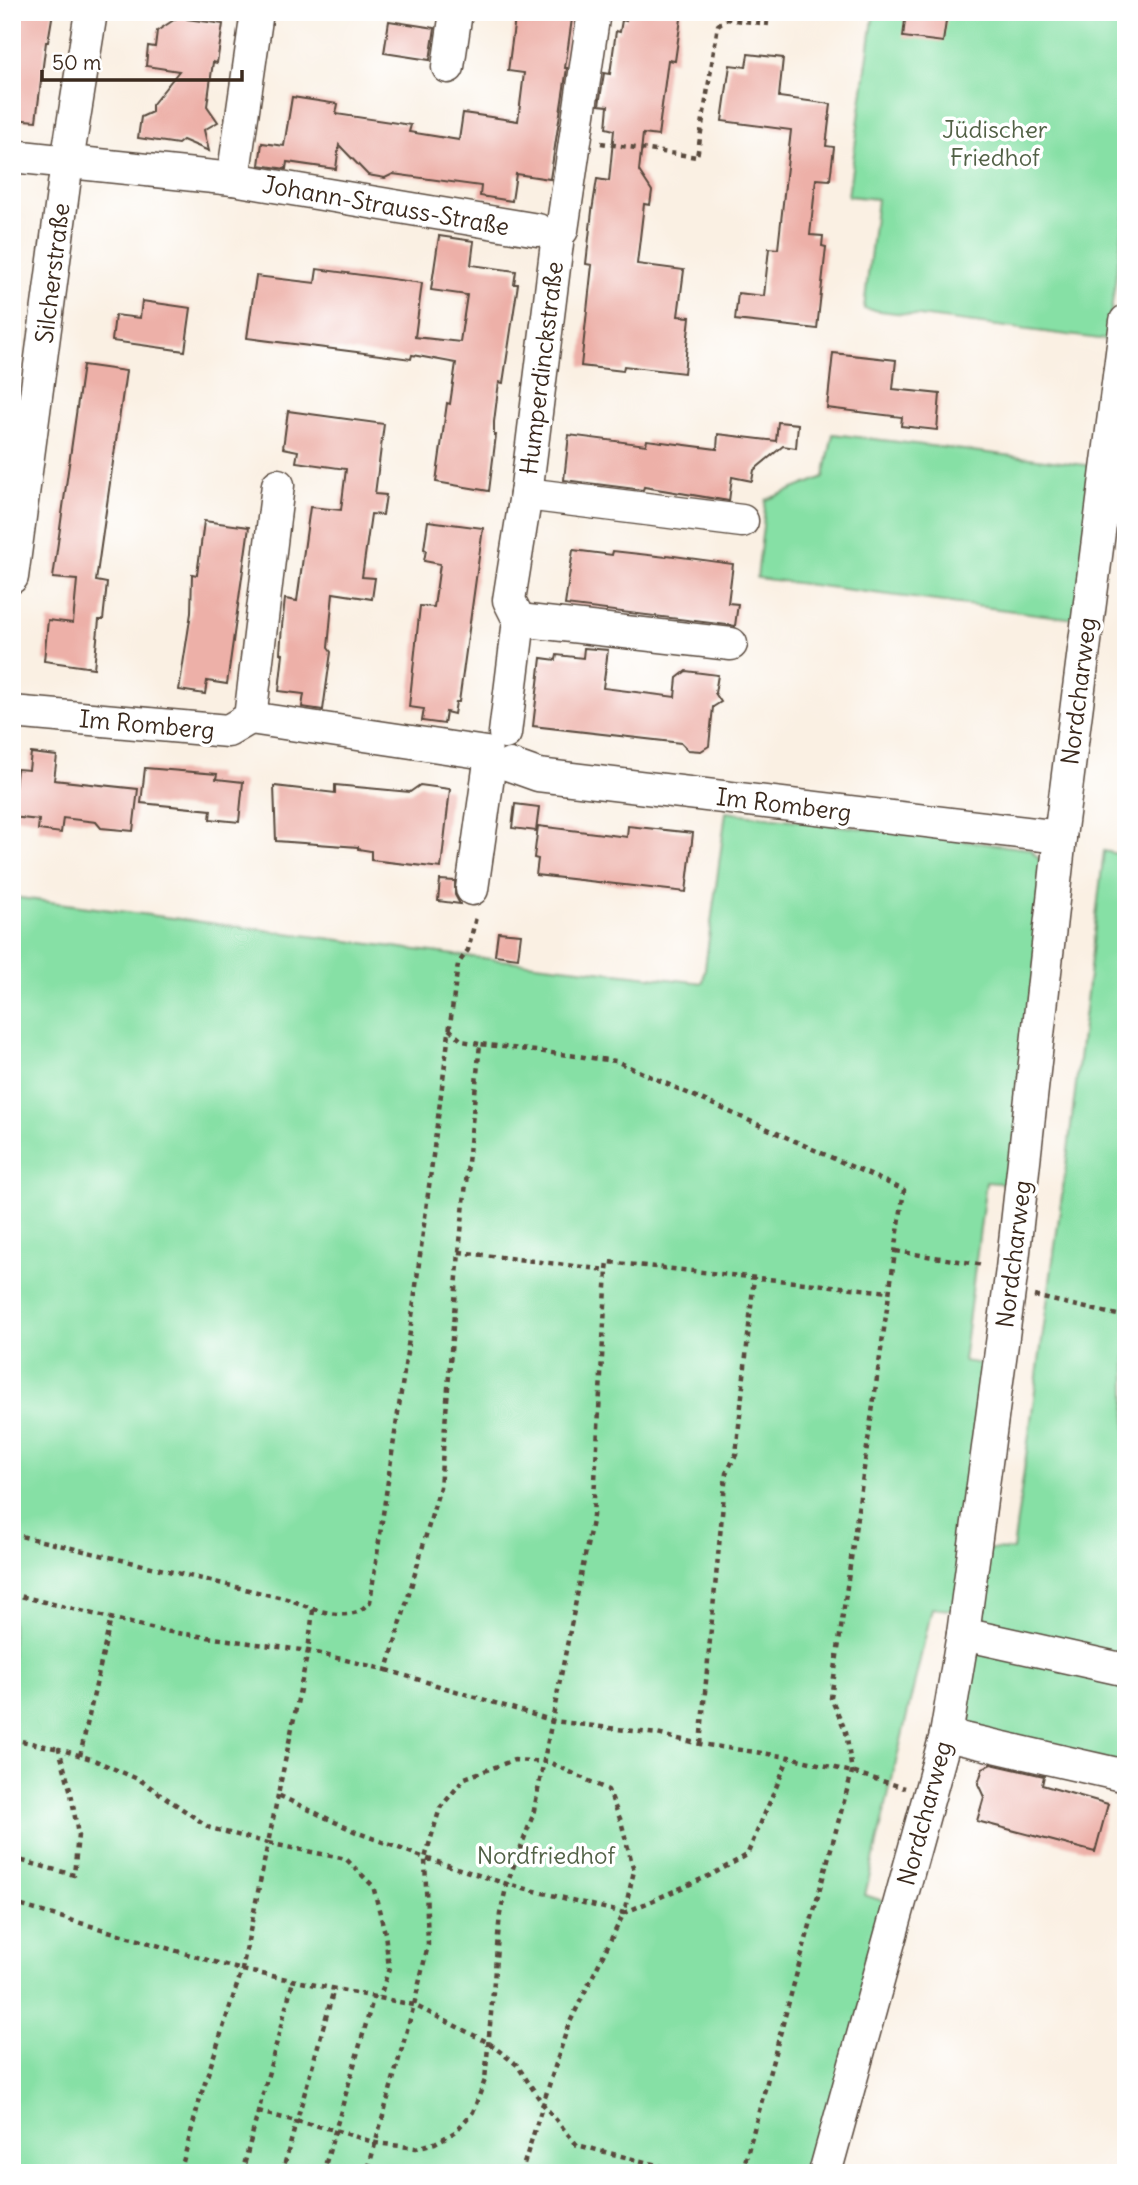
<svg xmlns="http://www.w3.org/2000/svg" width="1138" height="2185" font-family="Delius,sans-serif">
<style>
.green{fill:#86e0a5;stroke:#608562;stroke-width:2}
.building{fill:#edb0a8}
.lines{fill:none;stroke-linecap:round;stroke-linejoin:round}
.minor-casing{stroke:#58483c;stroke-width:35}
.path{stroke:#58483c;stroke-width:4.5;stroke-dasharray:5 5;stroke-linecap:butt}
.minor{stroke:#fff;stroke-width:32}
.labels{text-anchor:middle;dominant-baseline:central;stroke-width:7;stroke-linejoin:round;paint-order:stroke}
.park-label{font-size:24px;fill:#526146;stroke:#fff}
.street-label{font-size:24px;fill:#3b2a1e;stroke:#fff}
</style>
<rect width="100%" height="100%" fill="#fff"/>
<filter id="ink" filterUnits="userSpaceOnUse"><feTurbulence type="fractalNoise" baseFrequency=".0143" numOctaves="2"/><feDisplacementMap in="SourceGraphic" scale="14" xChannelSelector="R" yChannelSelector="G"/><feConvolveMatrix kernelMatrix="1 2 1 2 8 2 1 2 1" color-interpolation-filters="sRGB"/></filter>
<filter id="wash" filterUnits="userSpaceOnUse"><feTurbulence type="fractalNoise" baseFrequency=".00686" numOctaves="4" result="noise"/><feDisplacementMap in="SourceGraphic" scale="28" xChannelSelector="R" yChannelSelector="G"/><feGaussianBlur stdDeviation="1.57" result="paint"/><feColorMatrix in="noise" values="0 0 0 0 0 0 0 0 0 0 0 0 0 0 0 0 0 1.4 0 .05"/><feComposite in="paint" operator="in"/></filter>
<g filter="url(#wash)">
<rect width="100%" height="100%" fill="#faf0e3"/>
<!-- green -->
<g class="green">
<polygon points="874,12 1126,12 1126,206 1107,340 864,309 877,199 848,196"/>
<polygon points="833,434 1094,466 1075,619 757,578 766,500 824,477"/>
<polygon points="1119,473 1126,474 1126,528 1113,525"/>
<polygon points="726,812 1030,849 1041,861 1045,881 1012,1184 986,1182 963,1361 989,1365 958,1611 932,1608 865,1895 889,1903 816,2173 12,2173 12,897 455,955 703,983"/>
<polygon points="1104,851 1126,856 1126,1765 960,1728 989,1549 1013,1550 1067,1159"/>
</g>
<g id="blocks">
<!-- building -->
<g class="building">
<polygon points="12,12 53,12 48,42 46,42 36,121 12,119"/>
<polygon points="531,12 573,12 565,68 567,68 550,179 516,174 512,201 480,196 481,186 393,174 385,178 368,175 339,145 336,169 287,162 286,169 259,165 262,143 284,146 292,97 338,104 336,114 411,125 409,132 459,140 463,113 518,121 524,73 508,71 515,18 530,20"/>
<polygon points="627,12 682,12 675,61 668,60 658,136 643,134 639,171 652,191 650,205 644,204 637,264 684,270 678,316 690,317 684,373 624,366 623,371 581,366 592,265 586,264 592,211 597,179 609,181 614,130 606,128 608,106 599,105 604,73 610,74 616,31 620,32 622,20 626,21"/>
<polygon points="906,12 947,15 943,42 903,37"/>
<polygon points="183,14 187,19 223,24 217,63 213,62 207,106 218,122 204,130 209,151 183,140 178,144 138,138 141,117 152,112 152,105 179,71 146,66 148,46 155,47 157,31"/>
<polygon points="389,21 435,28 430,60 384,53"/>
<polygon points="748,54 783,58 779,97 831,104 826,146 834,147 830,180 816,179 810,235 823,236 822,246 826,247 817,329 735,320 738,293 764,296 769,248 778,249 791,130 722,121 730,65 746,67"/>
<polygon points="439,236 474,241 471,265 516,271 514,284 518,284 503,383 499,382 494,422 494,435 496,435 489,491 436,482 447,403 450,404 456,363 412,355 411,359 247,338 256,276 315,283 317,269 422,283 415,337 460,342 467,295 431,290"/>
<polygon points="142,301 191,308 185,351 112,341 115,315 140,318"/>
<polygon points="833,353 896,360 893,389 940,394 937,430 901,426 902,417 827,408"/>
<polygon points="83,365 126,371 96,581 107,583 103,620 99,620 94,668 44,661 48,620 73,623 77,580 53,578"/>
<polygon points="288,411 384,424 375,494 386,495 383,515 371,514 362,577 375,578 372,599 333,593 328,648 331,652 323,710 302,707 304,694 279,691 283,654 280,653 282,626 285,599 297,601 310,507 341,510 346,469 296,462 298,451 283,448"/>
<polygon points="778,422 798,424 796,448 783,446 754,470 752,481 732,477 729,501 644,487 643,490 564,480 569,435 646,445 647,440 717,449 718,434 776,441"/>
<polygon points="204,521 249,527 227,684 207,681 205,694 179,690 191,613 192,574 197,575"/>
<polygon points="428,521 483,528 459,702 456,702 454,714 446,712 444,724 422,721 424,709 409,707 420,606 434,607 440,564 424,561 426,550 424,549"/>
<polygon points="573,550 612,555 613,551 666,557 667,555 733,564 728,603 738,604 735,626 565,605"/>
<polygon points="584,648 608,650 603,688 675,697 677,678 686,671 718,675 715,693 721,702 713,707 709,746 701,751 688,750 681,743 533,726 541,658 556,660 557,655 583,658"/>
<polygon points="31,753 57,756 54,780 138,789 133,831 101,828 96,822 63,818 61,833 38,830 39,820 12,817 17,769 29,770"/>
<polygon points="145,768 217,774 216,779 243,782 239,822 210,819 211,810 141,803"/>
<polygon points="335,785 410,792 420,785 450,789 441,868 371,860 371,851 358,849 358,847 276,841 274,786 335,793"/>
<polygon points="515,804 539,807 536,831 512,828"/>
<polygon points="538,826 627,837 628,826 693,833 686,892 536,875 538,859 534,858"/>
<polygon points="440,880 455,881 455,895 460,904 438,901"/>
<polygon points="498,932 521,934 518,958 495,955"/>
<polygon points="991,1764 1044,1776 1042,1785 1108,1804 1095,1852 977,1821 984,1797 978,1784 983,1768"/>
</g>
</g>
</g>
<g filter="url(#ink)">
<use href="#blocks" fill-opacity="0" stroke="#58483c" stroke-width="2"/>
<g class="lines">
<defs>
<g id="minor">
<polyline points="257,12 233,179 538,230"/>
<polyline points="448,67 456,12"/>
<polyline points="12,156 233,179"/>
<polyline points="562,230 594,12"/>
<polyline points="526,494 742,521"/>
<polyline points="12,577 67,162 91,12"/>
<polyline points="519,620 731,644"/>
<polyline points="12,712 228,731 250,718 486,753"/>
<polyline points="250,718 278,485"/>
<polyline points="505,733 519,620 509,600 526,494 557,243"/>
<polyline points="510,765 538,775 1060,837"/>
<polyline points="472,889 490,762"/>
<polyline points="963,1634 1126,1670"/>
<polyline points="946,1735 1126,1776"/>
<polyline points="825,2173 946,1735 963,1634 1012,1269 1060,837 1126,321"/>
</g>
</defs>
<!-- minor casing -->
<use href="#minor" class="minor-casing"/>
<!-- path -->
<g class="path">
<polyline points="601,143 697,157 718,25 726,19 769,24"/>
<polyline points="449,1029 462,1041 480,1044"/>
<polyline points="896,1251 984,1265"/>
<polyline points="459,1252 607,1270 608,1262 889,1292"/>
<polyline points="1034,1296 1126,1317"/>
<polyline points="1125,1506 1126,1504"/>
<path d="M 12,1534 L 291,1600 C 309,1608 337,1619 357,1612 C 361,1611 366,1605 370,1602 L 410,1332 L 458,964 L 468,950 L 476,917"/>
<polyline points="12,1594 163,1631 308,1651 387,1670 440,1487 459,1252 480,1044 616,1061 904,1190 831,1698 846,1732 852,1772 742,2173"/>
<polyline points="313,1610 308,1651 278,1795 356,1832 425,1858 440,1808 465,1778 514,1760 549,1762 608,1790 621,1821 634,1871 624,1913 507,1884 425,1858 428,1945 414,2005 367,2173"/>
<polyline points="387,1670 554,1721 657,1734 700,1744 789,1757"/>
<polyline points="12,1739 59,1749"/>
<polyline points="700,1744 726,1473 736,1455 754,1277"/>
<polyline points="80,1756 111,1618"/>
<polyline points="278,1795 268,1843 346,1859 373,1886 385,1933 389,1968 380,1997"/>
<polyline points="12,1858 74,1875 78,1835 71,1793 59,1749 94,1760 140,1780 210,1828 268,1843 242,1970 201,2095 180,2173"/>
<polyline points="12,1903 242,1970 414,2005 489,2043 517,2065 542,2103 577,2145 689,2173"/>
<polyline points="258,2112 335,2130 376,2143 416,2148 435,2143 455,2132 473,2112 485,2080 500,1914 507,1884 533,1815 593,1516 607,1270"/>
<polyline points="242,2173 293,1981"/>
<polyline points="282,2173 334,1989"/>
<polyline points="323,2173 374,1996"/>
<polyline points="521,2173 568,2026 624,1913 711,1875 747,1855 789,1757 852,1772 905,1788"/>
</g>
<!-- minor -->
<use href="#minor" class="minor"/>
</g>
</g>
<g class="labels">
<!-- park labels -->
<g class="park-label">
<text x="995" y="129">Jüdischer<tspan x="995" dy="28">Friedhof</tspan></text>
<text x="546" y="1855">Nordfriedhof</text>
</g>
<!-- street labels -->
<g class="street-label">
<text transform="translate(386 205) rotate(10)">Johann-Strauss-Straße</text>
<text transform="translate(52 273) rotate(-83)">Silcherstraße</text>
<text transform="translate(541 368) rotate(-83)">Humperdinckstraße</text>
<text transform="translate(1078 691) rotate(-83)">Nordcharweg</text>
<text transform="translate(147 724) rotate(5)">Im Romberg</text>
<text transform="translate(784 804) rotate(7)">Im Romberg</text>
<text transform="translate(1013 1254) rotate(-83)">Nordcharweg</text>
<text transform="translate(924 1813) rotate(-75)">Nordcharweg</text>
</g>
</g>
<!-- margin -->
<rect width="1138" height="2185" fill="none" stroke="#fff" stroke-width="42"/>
<!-- scale -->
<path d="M42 70v10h200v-10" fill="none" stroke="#3b2a1e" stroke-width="3.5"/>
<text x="52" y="70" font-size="21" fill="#3b2a1e" stroke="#ffffff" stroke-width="5" paint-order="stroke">50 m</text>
</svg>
